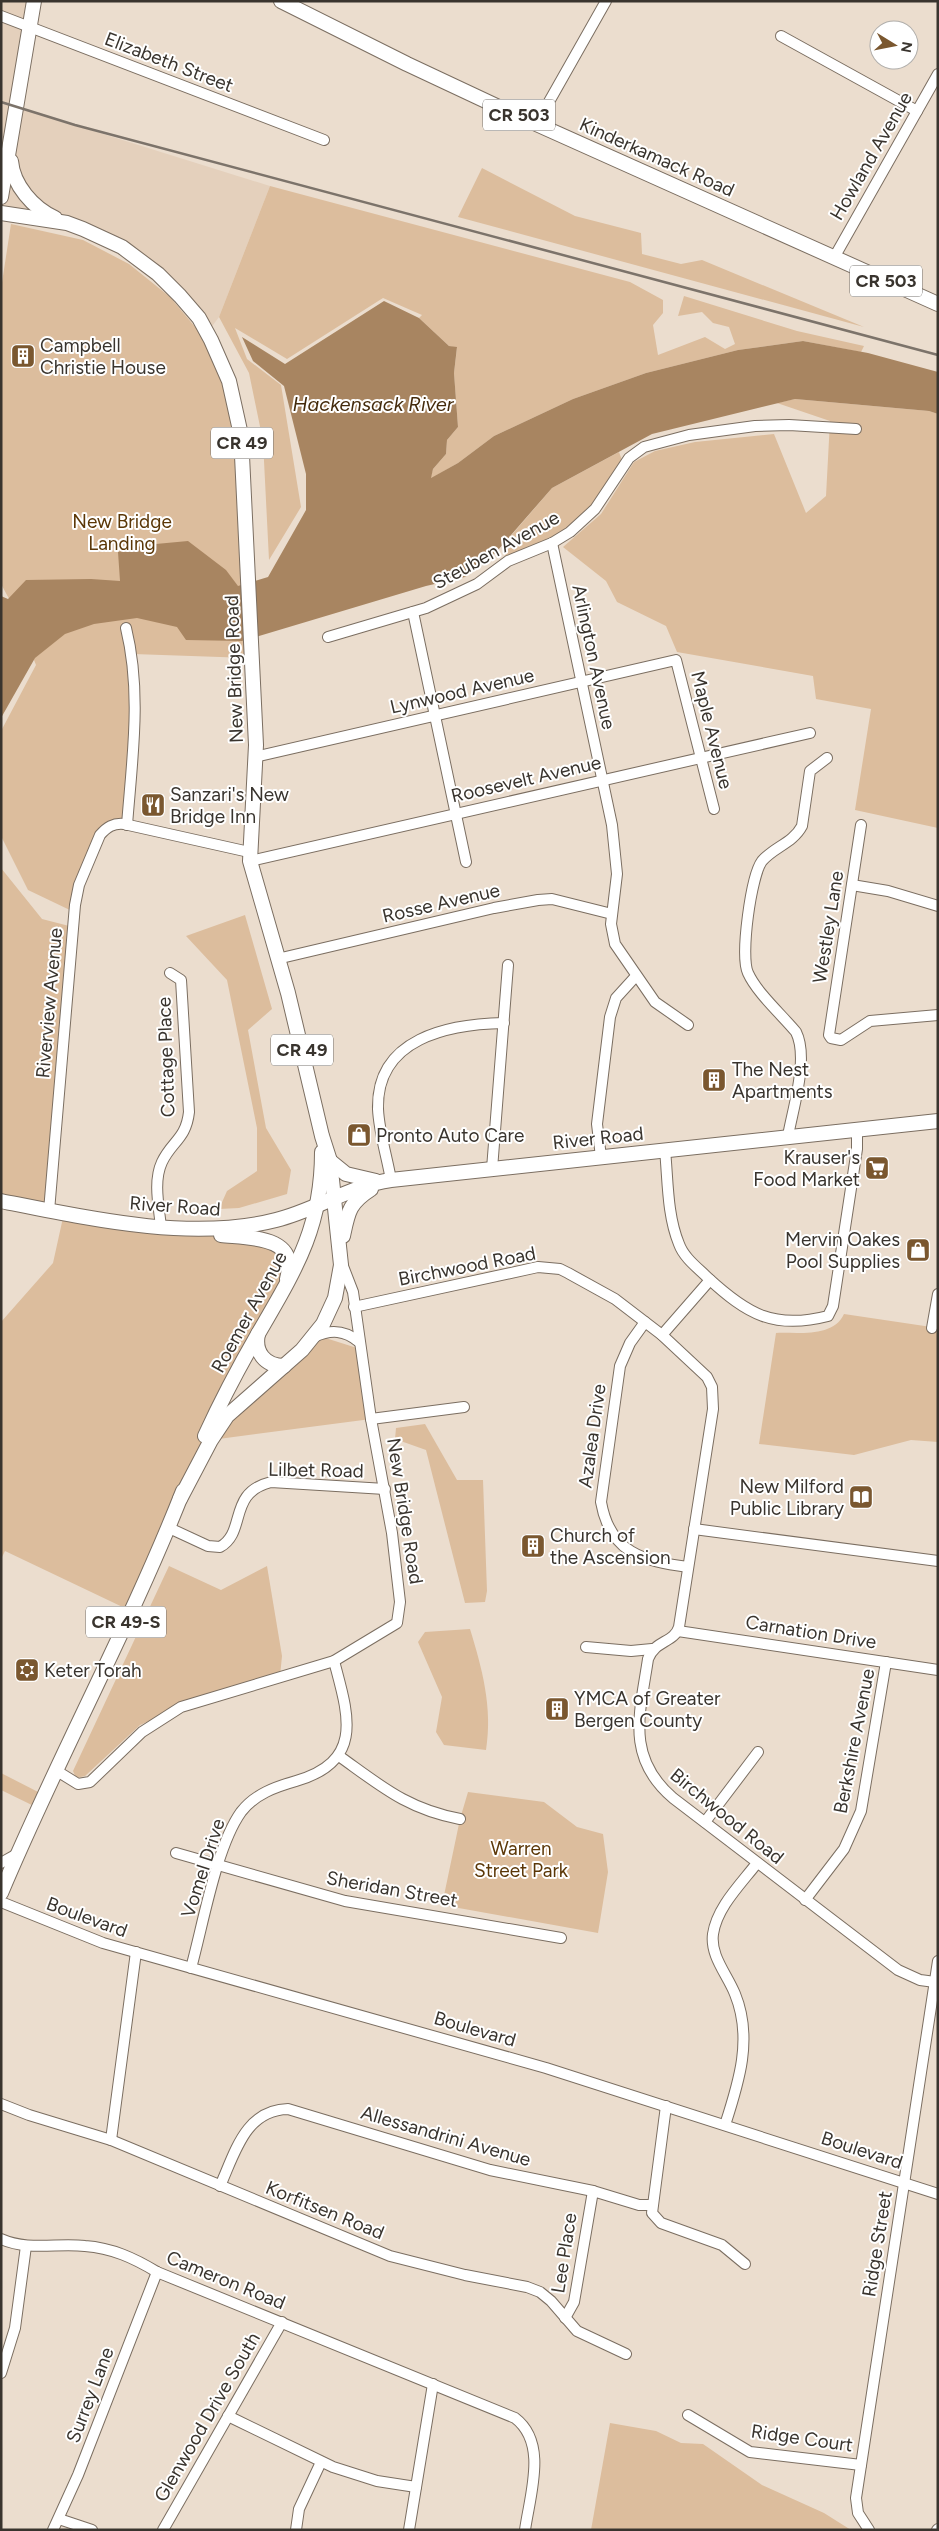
<svg xmlns="http://www.w3.org/2000/svg" width="939" height="2531" font-family="Figtree,sans-serif">
<style>
.built{fill:#e4d0bc}
.green{fill:#dcbd9d}
.water{fill:#a88561}
.lines{fill:none;stroke-linecap:round;stroke-linejoin:round}
.minor-casing{stroke:#7b6e61;stroke-width:12}
.major-casing{stroke:#7b6e61;stroke-width:16}
.minor{stroke:#fff;stroke-width:10}
.major{stroke:#fff;stroke-width:14}
.rail{stroke:#7c736a;stroke-width:2.5}
.labels{text-anchor:middle;dominant-baseline:central;stroke-width:4;stroke-linejoin:round;paint-order:stroke}
.shield{fill:#fff;stroke:#74716d;stroke-width:1}
.shield-label{font-size:18px;font-weight:bold;fill:#39342e}
.street-label{font-size:19px;fill:#39342e;stroke:#fff}
.poi-label{font-size:19px;fill:#39342e;stroke:#fff;text-anchor:start}
.park-label{font-size:19px;fill:#5b3707;stroke:#fff}
.water-label{font-size:20px;font-style:italic;fill:#442b0c;stroke:#fff}
</style>
<rect width="100%" height="100%" fill="#ebddce"/>
<!-- built -->
<polygon class="built" points="1,1 34,1 17,107 270,186 219,317 207,333 180,296 102,237 1,213"/>
<!-- green -->
<g class="green">
<polygon points="482,168 575,216 641,233 642,254 681,264 702,260 864,327 458,217"/>
<polygon points="270,186 630,282 663,300 663,313 653,325 658,355 705,337 725,349 735,344 729,327 713,323 702,312 678,316 684,296 797,331 864,346 861,352 803,341 738,350 646,373 573,399 494,436 458,463 430,479 433,469 446,454 447,440 458,427 454,373 457,348 449,346 419,318 422,315 383,298 287,359 235,328 247,359 281,385 301,507 269,560 263,441 249,373 219,317"/>
<polygon points="11,224 83,240 129,264 170,297 201,334 225,384 238,437 249,658 133,654 127,825 100,835 74,912 28,890 1,836 1,731 36,665 13,606 1,584 1,289"/>
<polygon points="795,399 929,411 938,414 938,828 855,810 871,709 816,699 813,676 677,652 666,626 617,602 606,581 563,547 601,514 634,462 655,451 695,442 774,434 806,513 826,496 830,421 777,403"/>
<polygon points="619,452 623,463 582,517 558,537 505,558 504,544 552,488"/>
<polygon points="1,868 42,919 73,927 49,1211 1,1201"/>
<polygon points="245,915 272,1009 248,1030 266,1128 291,1170 287,1194 239,1208 219,1209 227,1191 257,1171 257,1128 227,980 186,936"/>
<polygon points="64,1213 268,1240 290,1269 131,1611 5,1551 1,1559 1,1322 53,1263"/>
<path d="M 844,1314 L 938,1328 L 938,1442 L 911,1440 L 854,1455 L 759,1444 L 776,1333 C 798,1332 833,1338 844,1314 Z"/>
<polygon points="316,1335 357,1348 371,1419 211,1440"/>
<polygon points="425,1424 457,1480 483,1480 487,1591 485,1602 465,1603 426,1450 395,1439 396,1428"/>
<polygon points="169,1566 221,1590 267,1566 282,1656 280,1676 181,1707 140,1725 85,1776 76,1778 73,1771"/>
<path d="M 470,1629 C 482,1668 493,1708 486,1750 L 444,1745 L 436,1732 L 442,1697 L 418,1642 L 425,1632 Z"/>
<polygon points="1,1773 44,1795 38,1808 1,1790"/>
<polygon points="468,1792 544,1802 577,1827 603,1834 608,1872 598,1933 442,1905 460,1819"/>
<polygon points="610,2423 656,2431 681,2443 703,2444 762,2485 824,2513 851,2530 591,2530"/>
</g>
<!-- water -->
<polygon class="water" points="384,301 419,318 449,346 457,347 454,373 458,427 447,440 446,454 433,469 431,478 458,463 494,436 573,399 646,373 738,350 803,341 868,353 938,372 938,414 929,411 795,399 652,434 552,488 491,558 465,577 426,586 242,641 186,640 177,627 137,618 94,624 65,634 35,658 1,718 1,596 8,599 26,580 91,579 120,581 118,552 145,545 188,541 226,570 238,586 268,577 306,510 306,474 284,386 253,361 242,337 285,364"/>
<g class="lines">
<defs>
<g id="minor">
<polyline points="1,16 324,140"/>
<polyline points="781,36 917,111"/>
<polyline points="537,123 606,1"/>
<polyline points="835,256 938,74"/>
<polyline points="552,543 612,825 617,874 611,924 615,944 655,1002 688,1025"/>
<polyline points="413,612 466,862"/>
<path d="M 126,628 C 142,693 132,759 127,825"/>
<polyline points="328,637 426,608 477,584 508,561 552,543 570,532 595,509 629,458 644,447 689,435 755,426 789,425 856,429"/>
<polyline points="255,757 676,660 714,809"/>
<polyline points="861,825 829,1035 831,1038 841,1040 870,1021 938,1015"/>
<polyline points="250,861 810,733"/>
<polyline points="852,885 888,891 938,906"/>
<polyline points="277,959 494,908 538,900 552,899 612,914"/>
<path d="M 788,1136 C 793,1108 809,1058 796,1032 C 782,1015 757,993 748,973 C 740,956 751,876 762,861 C 774,847 793,843 802,826 L 810,771 L 827,758"/>
<path d="M 665,1150 C 668,1180 667,1215 679,1244 C 684,1258 698,1268 708,1278 C 747,1314 774,1330 828,1316 L 833,1306 L 857,1149 L 857,1128"/>
<polyline points="601,1157 597,1124 610,1017 616,998 636,976"/>
<polyline points="492,1169 508,965"/>
<path d="M 391,1180 C 387,1157 379,1132 378,1109 C 376,1038 449,1024 504,1023"/>
<path d="M 49,1211 L 75,905 L 79,885 L 100,835 C 107,827 113,823 124,824 L 249,852"/>
<path d="M 161,1227 C 159,1207 153,1181 162,1162 C 172,1141 186,1139 189,1112 L 181,980 L 170,973"/>
<path d="M 354,1307 L 538,1267 L 560,1269 L 568,1273 L 615,1299 L 662,1335 L 707,1377 L 712,1387 L 713,1409 L 679,1627 C 674,1643 655,1640 648,1659 C 640,1713 625,1757 673,1798 L 898,1970 L 920,1980 L 935,1982"/>
<path d="M 645,1322 L 630,1343 L 620,1366 L 601,1502 C 610,1553 643,1561 688,1567"/>
<polyline points="932,1328 938,1294"/>
<polyline points="662,1335 710,1280"/>
<path d="M 314,1337 C 331,1329 345,1330 359,1342"/>
<polyline points="371,1419 464,1407"/>
<path d="M 167,1527 L 208,1546 L 220,1547 C 247,1532 227,1493 271,1482 L 385,1489"/>
<polyline points="694,1529 938,1561"/>
<polyline points="678,1631 938,1670"/>
<polyline points="586,1647 631,1651 652,1649"/>
<path d="M 339,1756 C 381,1786 407,1809 460,1819"/>
<polyline points="57,1771 78,1784 90,1782 142,1732 181,1707 334,1661 397,1623 400,1602 392,1533 371,1419 353,1292 341,1261"/>
<polyline points="705,1822 758,1752"/>
<polyline points="176,1853 345,1901 561,1938"/>
<polyline points="1,1863 17,1854"/>
<polyline points="805,1900 844,1849 861,1811 886,1662"/>
<polyline points="1,1902 103,1943 546,2068 938,2194"/>
<path d="M 191,1968 C 203,1925 216,1847 241,1812 C 255,1794 275,1787 296,1781 C 365,1761 348,1714 334,1661"/>
<polyline points="1,2104 29,2115 111,2140 390,2256 465,2275 527,2287 540,2292 551,2301 577,2331 626,2354"/>
<polyline points="666,2106 652,2213 661,2223 722,2245 745,2264"/>
<path d="M 725,2125 C 739,2082 753,2038 735,1994 C 727,1974 710,1956 713,1934 C 717,1907 741,1884 757,1863"/>
<polyline points="111,2140 136,1952"/>
<path d="M 220,2186 C 235,2153 245,2110 288,2109 L 490,2170 L 593,2191 L 639,2205 L 651,2205"/>
<path d="M 1,2239 C 28,2251 56,2243 85,2246 C 112,2248 134,2258 157,2272 L 515,2418 C 548,2443 530,2494 525,2530"/>
<polyline points="565,2318 574,2302 593,2191"/>
<polyline points="1,2373 15,2328 26,2246"/>
<polyline points="688,2415 750,2452 861,2465"/>
<polyline points="228,2416 333,2467 377,2481 416,2487"/>
<polyline points="59,2519 92,2530"/>
<polyline points="53,2530 78,2475 157,2272"/>
<polyline points="163,2530 282,2322"/>
<polyline points="296,2530 299,2509 321,2462"/>
<polyline points="409,2530 433,2384"/>
<polyline points="869,2530 858,2513 856,2498 938,1961"/>
<polyline points="937,2530 938,2529"/>
</g>
<g id="major">
<polyline points="281,1 407,64 505,110 938,304"/>
<path d="M 11,161 C 13,185 33,208 55,218"/>
<polyline points="1,197 34,1"/>
<polyline points="1,213 67,223 83,229 122,247 158,274 180,296 199,318 211,340 229,381 241,435 256,745 250,861 288,993 322,1136 330,1161 341,1265 335,1298 323,1324 302,1350 227,1416 211,1440 180,1499"/>
<polyline points="330,1161 346,1174 376,1181"/>
<path d="M 1,1201 C 86,1218 191,1242 276,1220 C 316,1210 350,1186 391,1180 L 938,1121"/>
<path d="M 221,1235 C 249,1238 299,1235 287,1279"/>
<path d="M 343,1236 C 348,1212 349,1203 371,1189"/>
<path d="M 258,1334 C 254,1352 265,1366 284,1366"/>
<path d="M 205,1436 C 221,1401 239,1367 258,1334 C 295,1270 322,1228 322,1152"/>
<path d="M 1,1893 C 58,1757 129,1628 183,1491"/>
</g>
</defs>
<!-- minor casing -->
<use href="#minor" class="minor-casing"/>
<!-- major casing -->
<use href="#major" class="major-casing"/>
<!-- minor -->
<use href="#minor" class="minor"/>
<!-- major -->
<use href="#major" class="major"/>
<!-- rail -->
<polyline class="rail" points="1,102 75,125 938,355"/>
</g>
<!-- icons -->
<defs>
<symbol id="building-square" viewBox="-11 -11 22 22"><rect x="-9" y="-9" width="18" height="18" rx="4" fill="#7a572f" stroke="#fff"/><path d="M-4-6H4V6H1V3H-1V6H-4ZM-2.5-4.3h1.7v1.8h-1.7ZM.8-4.3h1.7v1.8H.8ZM-2.5-1h1.7V.8h-1.7ZM.8-1h1.7V.8H.8Z" fill="#fff"/></symbol>
<symbol id="restaurant-square" viewBox="-11 -11 22 22"><rect x="-9" y="-9" width="18" height="18" rx="4" fill="#7a572f" stroke="#fff"/><path d="M-5-6h1v4h1v-4h1v4h1v-4h1v5L-1.5 .5V6h-2V.5L-5-1ZM5-6V6H3V1.5H1.5Q1.5-4 5-6Z" fill="#fff"/></symbol>
<symbol id="shop-square" viewBox="-11 -11 22 22"><rect x="-9" y="-9" width="18" height="18" rx="4" fill="#7a572f" stroke="#fff"/><path d="M-5-2.5h2.3a2.7 3.5 0 0 1 5.4 0H5L5.5 6h-11ZM-1.5-2.5h3a1.5 2.3 0 0 0-3 0Z" fill="#fff"/></symbol>
<symbol id="supermarket-square" viewBox="-11 -11 22 22"><rect x="-9" y="-9" width="18" height="18" rx="4" fill="#7a572f" stroke="#fff"/><path d="M-6-5.5h2.5l.6 2H6L4.5 2H-2.5L-4.4-4H-6ZM-1.5 3.2a1.3 1.3 0 1 0 .1 0ZM3 3.2a1.3 1.3 0 1 0 .1 0Z" fill="#fff"/></symbol>
<symbol id="library-square" viewBox="-11 -11 22 22"><rect x="-9" y="-9" width="18" height="18" rx="4" fill="#7a572f" stroke="#fff"/><path d="M-6-4Q-3-5.5-.7-3.5V5Q-3 3-6 4ZM6-4Q3-5.5 .7-3.5V5Q3 3 6 4Z" fill="#fff"/></symbol>
<symbol id="synagogue-square" viewBox="-11 -11 22 22"><rect x="-9" y="-9" width="18" height="18" rx="4" fill="#7a572f" stroke="#fff"/><path d="M0-6.5L5.6 3.2H-5.6ZM0 6.5L5.6-3.2H-5.6Z" fill="#fff"/></symbol>
</defs>
<g fill-rule="evenodd">
<use href="#building-square" x="9" y="342" width="28" height="28"/>
<use href="#restaurant-square" x="139" y="791" width="28" height="28"/>
<use href="#building-square" x="700" y="1066" width="28" height="28"/>
<use href="#shop-square" x="345" y="1121" width="28" height="28"/>
<use href="#supermarket-square" x="863" y="1154" width="28" height="28"/>
<use href="#shop-square" x="904" y="1236" width="28" height="28"/>
<use href="#library-square" x="847" y="1483" width="28" height="28"/>
<use href="#building-square" x="519" y="1532" width="28" height="28"/>
<use href="#synagogue-square" x="13" y="1656" width="28" height="28"/>
<use href="#building-square" x="543" y="1695" width="28" height="28"/>
</g>
<g class="labels">
<!-- shield labels -->
<g class="shield">
<rect x="483" y="99.5" width="72" height="31" rx="4"/>
<rect x="850" y="265.5" width="72" height="31" rx="4"/>
<rect x="211" y="427.5" width="62" height="31" rx="4"/>
<rect x="271" y="1034.5" width="62" height="31" rx="4"/>
<rect x="86" y="1606.5" width="80" height="31" rx="4"/>
</g>
<g class="shield-label">
<text x="519" y="115">CR 503</text>
<text x="886" y="281">CR 503</text>
<text x="242" y="443">CR 49</text>
<text x="302" y="1050">CR 49</text>
<text x="126" y="1622">CR 49-S</text>
</g>
<!-- street labels -->
<g class="street-label">
<text transform="translate(169 62) rotate(21)">Elizabeth Street</text>
<text transform="translate(871 156) rotate(-60)">Howland Avenue</text>
<text transform="translate(657 157) rotate(24)">Kinderkamack Road</text>
<text transform="translate(496 550) rotate(-29)">Steuben Avenue</text>
<text transform="translate(594 657) rotate(78)">Arlington Avenue</text>
<text transform="translate(234 669) rotate(-92)">New Bridge Road</text>
<text transform="translate(462 691) rotate(-13)">Lynwood Avenue</text>
<text transform="translate(712 730) rotate(76)">Maple Avenue</text>
<text transform="translate(526 779) rotate(-13)">Roosevelt Avenue</text>
<text transform="translate(441 903) rotate(-13)">Rosse Avenue</text>
<text transform="translate(828 927) rotate(-81)">Westley Lane</text>
<text transform="translate(49 1003) rotate(-85)">Riverview Avenue</text>
<text transform="translate(166 1057) rotate(-92)">Cottage Place</text>
<text transform="translate(598 1138) rotate(-6)">River Road</text>
<text transform="translate(175 1206) rotate(4)">River Road</text>
<text transform="translate(467 1266) rotate(-11)">Birchwood Road</text>
<text transform="translate(249 1312) rotate(-61)">Roemer Avenue</text>
<text transform="translate(592 1436) rotate(-82)">Azalea Drive</text>
<text transform="translate(316 1470) rotate(1)">Lilbet Road</text>
<text transform="translate(405 1511) rotate(81)">New Bridge Road</text>
<text transform="translate(811 1632) rotate(9)">Carnation Drive</text>
<text transform="translate(854 1741) rotate(-79)">Berkshire Avenue</text>
<text transform="translate(727 1816) rotate(39)">Birchwood Road</text>
<text transform="translate(203 1868) rotate(-72)">Vomel Drive</text>
<text transform="translate(392 1889) rotate(10)">Sheridan Street</text>
<text transform="translate(87 1917) rotate(20)">Boulevard</text>
<text transform="translate(475 2029) rotate(16)">Boulevard</text>
<text transform="translate(446 2136) rotate(16)">Allessandrini Avenue</text>
<text transform="translate(862 2150) rotate(18)">Boulevard</text>
<text transform="translate(325 2210) rotate(22)">Korfitsen Road</text>
<text transform="translate(877 2244) rotate(-81)">Ridge Street</text>
<text transform="translate(564 2253) rotate(-81)">Lee Place</text>
<text transform="translate(226 2280) rotate(22)">Cameron Road</text>
<text transform="translate(90 2395) rotate(-69)">Surrey Lane</text>
<text transform="translate(207 2417) rotate(-60)">Glenwood Drive South</text>
<text transform="translate(802 2438) rotate(8)">Ridge Court</text>
</g>
<!-- poi labels -->
<g class="poi-label">
<text x="40" y="345">Campbell<tspan x="40" dy="22">Christie House</tspan></text>
<text x="170" y="794">Sanzari's New<tspan x="170" dy="22">Bridge Inn</tspan></text>
<text x="732" y="1069">The Nest<tspan x="732" dy="22">Apartments</tspan></text>
<text x="376" y="1135">Pronto Auto Care</text>
<text x="860" y="1157" text-anchor="end">Krauser's<tspan x="860" dy="22">Food Market</tspan></text>
<text x="900" y="1239" text-anchor="end">Mervin Oakes<tspan x="900" dy="22">Pool Supplies</tspan></text>
<text x="844" y="1486" text-anchor="end">New Milford<tspan x="844" dy="22">Public Library</tspan></text>
<text x="550" y="1535">Church of<tspan x="550" dy="22">the Ascension</tspan></text>
<text x="44" y="1670">Keter Torah</text>
<text x="574" y="1698">YMCA of Greater<tspan x="574" dy="22">Bergen County</tspan></text>
</g>
<!-- park labels -->
<g class="park-label">
<text x="122" y="521">New Bridge<tspan x="122" dy="22">Landing</tspan></text>
<text x="521" y="1848">Warren<tspan x="521" dy="22">Street Park</tspan></text>
</g>
<!-- water labels -->
<g class="water-label">
<text x="373" y="404">Hackensack River</text>
</g>
</g>
<!-- border -->
<rect width="939" height="2531" fill="none" stroke="#39342e" stroke-width="5"/>
<!-- north arrow -->
<g transform="translate(894 45) rotate(100)"><circle r="24" fill="#ffffff" stroke="#b0aeab"/>
<path d="M0-4L9 19L0 12L-9 19Z" fill="#7a572f"/>
<text y="-8" font-size="14" font-weight="bold" text-anchor="middle" fill="#39342e">N</text>
</g>
</svg>
